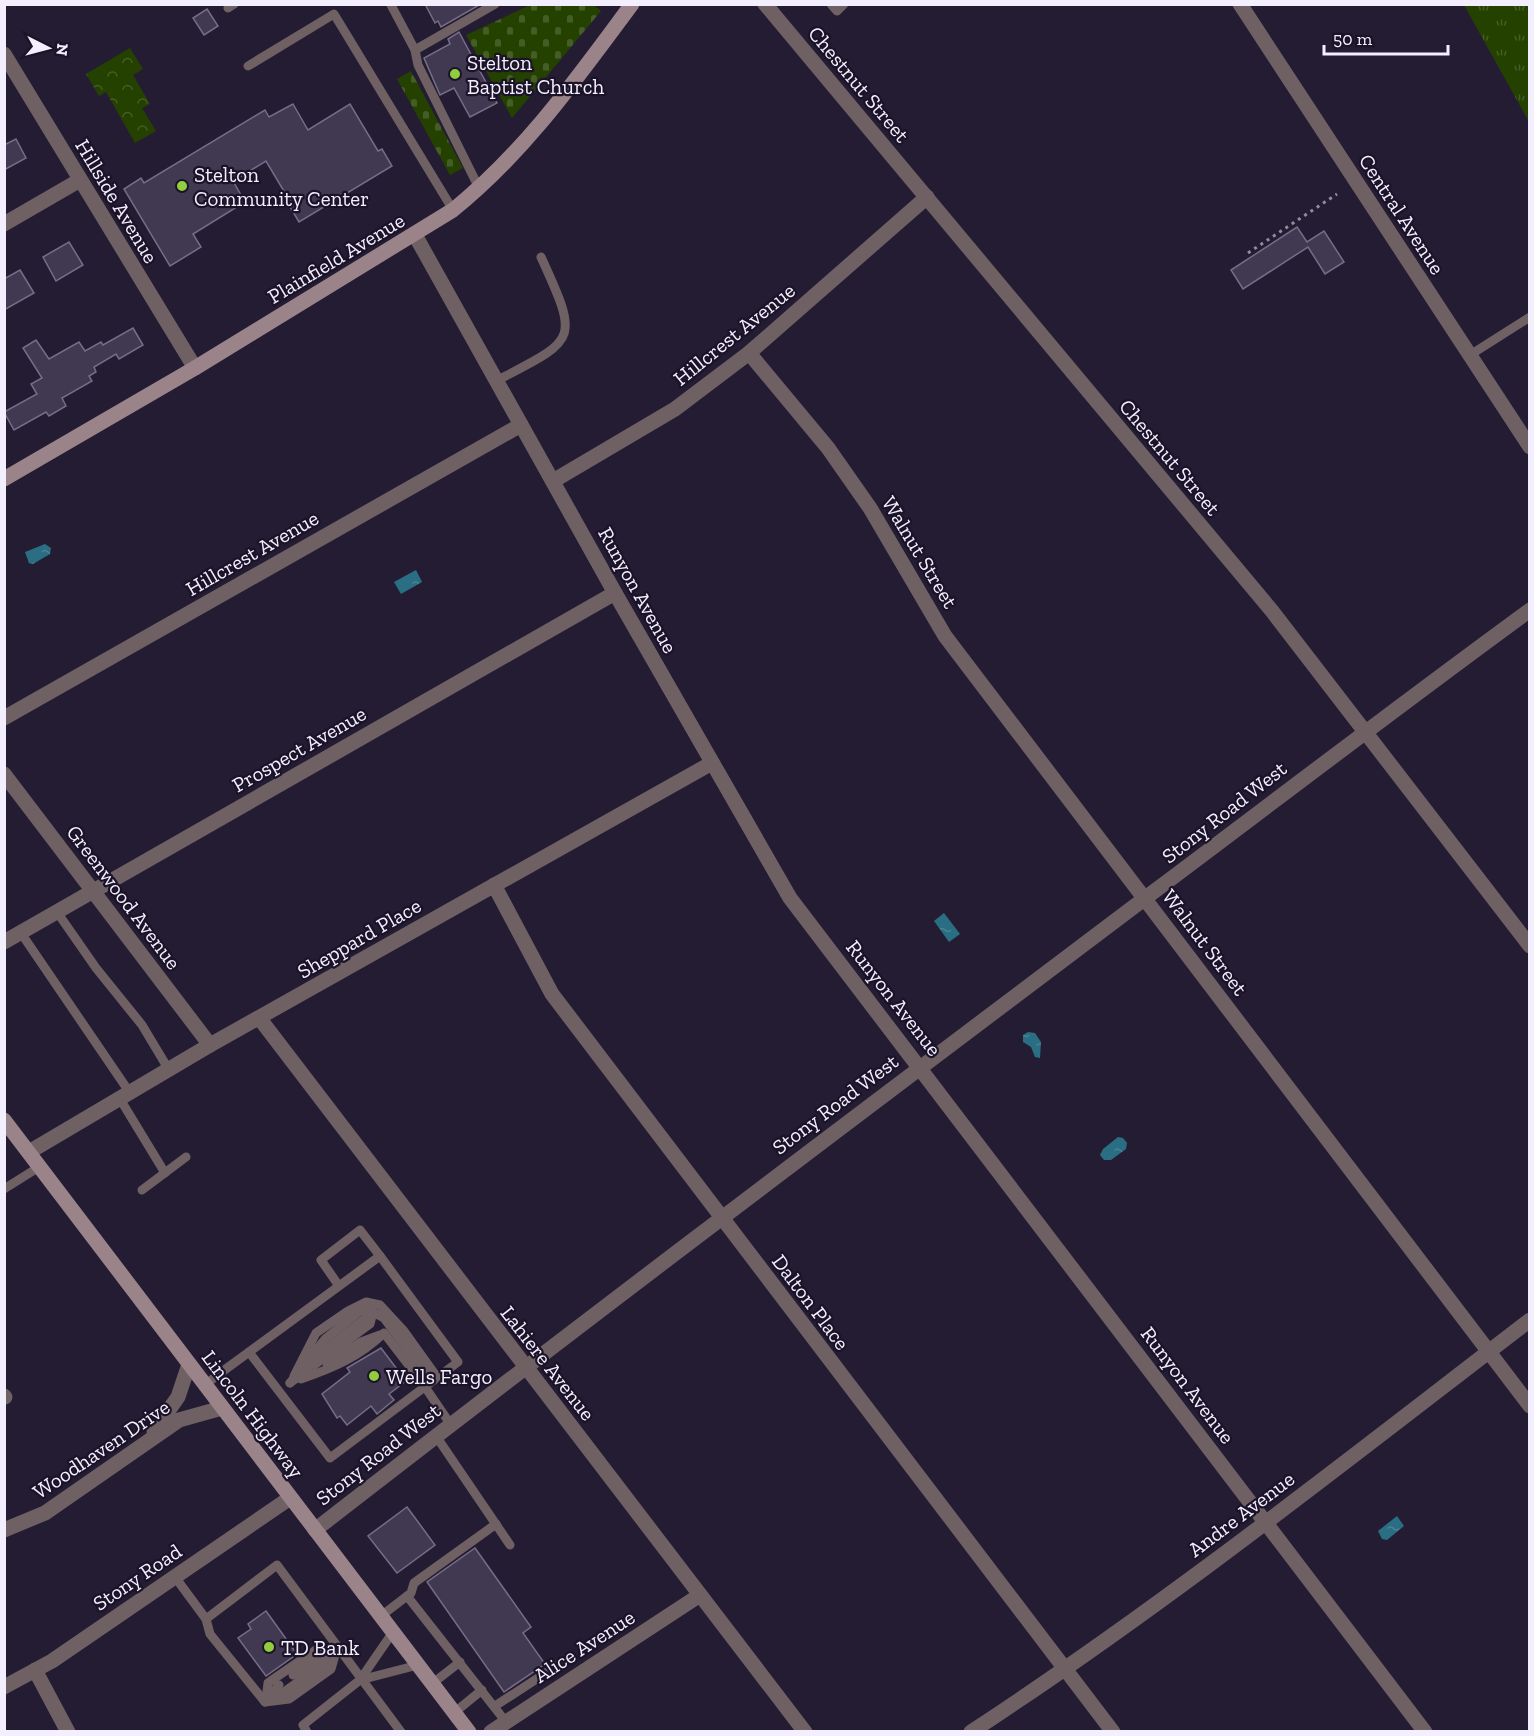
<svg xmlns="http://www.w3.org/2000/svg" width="1534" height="1736" font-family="'Zilla Slab',serif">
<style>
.grass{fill:url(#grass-tufts)}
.forest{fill:url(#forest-crowns)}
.cemetery{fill:url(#cemetery-stones)}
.water{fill:url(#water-ripples)}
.building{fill:#413951;stroke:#766d87;stroke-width:1.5}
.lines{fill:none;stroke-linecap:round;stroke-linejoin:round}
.path{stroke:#928b9e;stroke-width:3;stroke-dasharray:3 4.5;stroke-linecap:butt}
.lane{stroke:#6f6163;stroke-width:9}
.street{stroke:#6f6163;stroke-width:15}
.secondary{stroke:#9b8489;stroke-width:15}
.poi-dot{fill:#92cd3e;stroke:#1b1328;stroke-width:2}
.labels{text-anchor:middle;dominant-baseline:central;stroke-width:4.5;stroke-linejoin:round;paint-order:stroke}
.poi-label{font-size:21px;fill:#f4efff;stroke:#1b1328;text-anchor:start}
.street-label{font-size:21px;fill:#f4efff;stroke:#1b1328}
</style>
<defs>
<pattern id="grass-tufts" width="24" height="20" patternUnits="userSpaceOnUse" patternTransform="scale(1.5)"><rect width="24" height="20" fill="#254100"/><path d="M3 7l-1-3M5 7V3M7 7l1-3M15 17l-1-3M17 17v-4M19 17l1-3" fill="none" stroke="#455d26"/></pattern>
<pattern id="forest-crowns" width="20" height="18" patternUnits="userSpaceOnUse" patternTransform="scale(1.5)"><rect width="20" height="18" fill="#254100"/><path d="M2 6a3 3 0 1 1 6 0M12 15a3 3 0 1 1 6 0" fill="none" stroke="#455d26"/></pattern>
<pattern id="cemetery-stones" width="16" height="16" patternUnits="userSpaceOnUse" patternTransform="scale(1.5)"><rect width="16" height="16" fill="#254100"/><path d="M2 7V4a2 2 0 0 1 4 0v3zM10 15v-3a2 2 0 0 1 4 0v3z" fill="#455d26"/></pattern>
<pattern id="water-ripples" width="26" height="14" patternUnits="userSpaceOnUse" patternTransform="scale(1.5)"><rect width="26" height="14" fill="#2a6e84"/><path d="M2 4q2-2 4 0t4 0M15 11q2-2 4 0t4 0" fill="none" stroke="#4a8396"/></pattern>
</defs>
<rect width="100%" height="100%" fill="#241c32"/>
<!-- grass -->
<polygon class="grass" points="1464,5 1529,5 1529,122"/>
<!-- forest -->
<polygon class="forest" points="130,48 143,69 133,75 150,104 142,108 156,131 135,143 106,92 99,96 86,74"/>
<!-- cemetery -->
<g class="cemetery">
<polygon points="530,5 594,5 601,11 512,118 466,35"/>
<polygon points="411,71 463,168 450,175 397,79"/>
</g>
<!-- water -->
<g class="water">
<polygon points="45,544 51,548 50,554 33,564 29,563 25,552"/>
<polygon points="416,570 422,582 401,594 394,582"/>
<polygon points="944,913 960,934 949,942 934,921"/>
<polygon points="1028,1032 1035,1033 1041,1042 1040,1058 1035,1057 1031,1047 1023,1042 1023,1035"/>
<polygon points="1118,1137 1123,1138 1127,1143 1126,1149 1111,1160 1104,1160 1100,1155 1103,1149"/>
<polygon points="1397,1516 1404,1526 1387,1540 1382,1539 1378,1531"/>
</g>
<!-- building -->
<g class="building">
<polygon points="425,4 481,4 441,27 438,21 435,23"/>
<polygon points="207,9 218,26 204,35 193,18"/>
<polygon points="459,32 497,103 470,117 454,88 440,95 424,58 450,44 448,39"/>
<polygon points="293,104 308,130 350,104 378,151 382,149 392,166 299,222 289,205 291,203 266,161 233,181 245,202 193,234 201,247 170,266 124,189 141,178 144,183 265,110 269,117"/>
<polygon points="16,139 26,158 4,170 4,145"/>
<polygon points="1297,227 1307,242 1324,231 1344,262 1325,274 1308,247 1243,289 1231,270"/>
<polygon points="69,242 83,265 56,281 43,257"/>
<polygon points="20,270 34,293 4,310 4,279"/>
<polygon points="133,328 143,345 119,359 116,354 94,367 96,372 89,376 92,381 62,398 66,406 49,416 46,412 14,430 4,412 37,394 31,384 42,378 23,348 36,340 49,359 79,342 85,351 101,342 103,345"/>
<polygon points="381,1348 406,1381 389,1394 394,1400 377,1414 371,1406 347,1425 340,1416 337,1418 322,1394 350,1372 347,1368"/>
<polygon points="407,1507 435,1545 397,1573 368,1536"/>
<polygon points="475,1548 531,1627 523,1633 545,1664 504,1692 427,1582"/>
<polygon points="266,1611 297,1654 266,1676 238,1638 251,1629 248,1624"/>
</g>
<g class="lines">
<!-- path -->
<polyline class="path" points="1248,253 1337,194"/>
<!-- lane -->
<g class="lane">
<polyline points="831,4 837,11 844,4"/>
<polyline points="391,5 415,50 418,65 479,188"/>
<polyline points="228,8 234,4"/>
<polyline points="415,50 495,4"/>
<polyline points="248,66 334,14 453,210"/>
<polyline points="1470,355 1530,317"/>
<path d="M 496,381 C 577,339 580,342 541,257"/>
<polyline points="57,912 96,968 142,1025 169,1070"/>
<polyline points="21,933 130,1093"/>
<polyline points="120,1099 165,1173"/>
<polyline points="4,1189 39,1167"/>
<polyline points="142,1190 186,1157"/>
<polygon points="361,1310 373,1312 370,1324 290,1383 325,1339"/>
<polyline points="249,1352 330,1458 458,1362 380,1256"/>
<polyline points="327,1364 361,1342 380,1335"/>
<polyline points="294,1376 316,1333 348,1311 366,1302 380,1305 404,1331 437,1377"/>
<path d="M 301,1379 C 333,1368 359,1357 384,1333 L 411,1368 L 423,1370"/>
<polyline points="290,1383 330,1346 373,1312 384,1318 423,1370 425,1387 451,1425"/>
<polyline points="205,1385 219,1374 380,1256 360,1230 321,1260 339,1286"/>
<polyline points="436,1436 510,1545"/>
<polyline points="175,1577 206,1619 277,1565 401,1732"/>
<polyline points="407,1596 506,1722"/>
<polyline points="381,1616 411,1593 414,1583 496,1524"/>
<polyline points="206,1619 210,1634 265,1702 279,1685"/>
<polyline points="393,1632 360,1680 418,1665"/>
<polyline points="293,1675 328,1652"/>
<polyline points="433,1683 460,1662"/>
<polyline points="277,1697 325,1663 334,1652"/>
<polyline points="266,1700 268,1683 275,1678 316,1650 337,1648"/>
<polyline points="265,1702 289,1699 331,1669 337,1648"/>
<polyline points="495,1706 558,1665"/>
<polyline points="455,1712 482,1690"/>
<polyline points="307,1732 303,1725 360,1680"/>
</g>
<!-- street -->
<g class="street">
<polyline points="765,4 1272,611 1530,946"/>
<polyline points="1240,4 1530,447"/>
<polyline points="4,54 195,368"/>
<polyline points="4,224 80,180"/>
<polyline points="415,235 615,593 790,898 1425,1732"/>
<polyline points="749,353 828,448 870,508 945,636 1530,1406"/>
<polyline points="553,481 675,409 749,353 927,197"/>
<polyline points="4,718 521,425"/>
<polyline points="4,774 210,1045"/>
<polyline points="494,885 552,994 1113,1732"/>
<polyline points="4,942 615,593"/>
<polyline points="260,1019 805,1732"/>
<polyline points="29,1152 210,1045 712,763"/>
<polyline points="4,1396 5,1397"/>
<polyline points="154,1431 178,1397 189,1364"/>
<polyline points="4,1530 45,1513 179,1420 222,1408"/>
<path d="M 315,1530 C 593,1314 875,1102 1156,890 C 1280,797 1404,702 1530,610"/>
<polyline points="35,1670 68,1732"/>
<polyline points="4,1687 52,1661 290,1498"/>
<polyline points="491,1732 700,1595"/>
<path d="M 971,1732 C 1165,1605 1346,1461 1530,1320"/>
</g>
<!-- secondary -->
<g class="secondary">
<path d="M 4,479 L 195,368 L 453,210 C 525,152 577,78 632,4"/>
<polyline points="4,1120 469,1732"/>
</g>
</g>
<!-- markers -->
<g class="poi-dot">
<circle cx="455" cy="74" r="6"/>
<circle cx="182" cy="186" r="6"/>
<circle cx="374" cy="1376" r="6"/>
<circle cx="269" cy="1647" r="6"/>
</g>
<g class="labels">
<!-- poi labels -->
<g class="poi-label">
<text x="467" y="62">Stelton<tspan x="467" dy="24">Baptist Church</tspan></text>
<text x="194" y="174">Stelton<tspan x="194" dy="24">Community Center</tspan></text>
<text x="386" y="1376">Wells Fargo</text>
<text x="281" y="1647">TD Bank</text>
</g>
<!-- street labels -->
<g class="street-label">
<text transform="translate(859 84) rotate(50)">Chestnut Street</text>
<text transform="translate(117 201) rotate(59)">Hillside Avenue</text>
<text transform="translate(1402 214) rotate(57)">Central Avenue</text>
<text transform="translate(336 258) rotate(-31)">Plainfield Avenue</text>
<text transform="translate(734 334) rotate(-39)">Hillcrest Avenue</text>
<text transform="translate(1170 457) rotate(50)">Chestnut Street</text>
<text transform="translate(920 552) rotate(59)">Walnut Street</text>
<text transform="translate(252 553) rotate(-30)">Hillcrest Avenue</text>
<text transform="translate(638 590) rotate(61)">Runyon Avenue</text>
<text transform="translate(299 749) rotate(-30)">Prospect Avenue</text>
<text transform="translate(1224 812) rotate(-38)">Stony Road West</text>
<text transform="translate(124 897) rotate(53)">Greenwood Avenue</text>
<text transform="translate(359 938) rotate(-30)">Sheppard Place</text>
<text transform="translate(1205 942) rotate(53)">Walnut Street</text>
<text transform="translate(894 998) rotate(52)">Runyon Avenue</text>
<text transform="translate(835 1104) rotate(-37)">Stony Road West</text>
<text transform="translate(811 1302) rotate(53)">Dalton Place</text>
<text transform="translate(548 1363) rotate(52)">Lahiere Avenue</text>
<text transform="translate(1188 1385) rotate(53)">Runyon Avenue</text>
<text transform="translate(253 1414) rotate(53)">Lincoln Highway</text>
<text transform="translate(101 1449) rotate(-34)">Woodhaven Drive</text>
<text transform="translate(378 1454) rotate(-38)">Stony Road West</text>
<text transform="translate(1241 1514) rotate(-37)">Andre Avenue</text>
<text transform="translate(137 1577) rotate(-34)">Stony Road</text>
<text transform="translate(584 1646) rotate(-33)">Alice Avenue</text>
</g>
</g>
<!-- border -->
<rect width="1534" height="1736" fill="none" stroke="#f4efff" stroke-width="12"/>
<!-- north arrow -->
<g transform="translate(48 48) rotate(96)" stroke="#1b1328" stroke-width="4.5" paint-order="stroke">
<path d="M0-4.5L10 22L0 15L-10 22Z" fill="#f4efff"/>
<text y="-9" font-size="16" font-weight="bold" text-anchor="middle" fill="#f4efff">N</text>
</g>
<!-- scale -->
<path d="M1324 45v9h124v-9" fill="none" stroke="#f4efff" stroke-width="3"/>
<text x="1333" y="45" font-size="18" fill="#f4efff" stroke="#1b1328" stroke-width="4.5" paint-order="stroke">50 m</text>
</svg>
